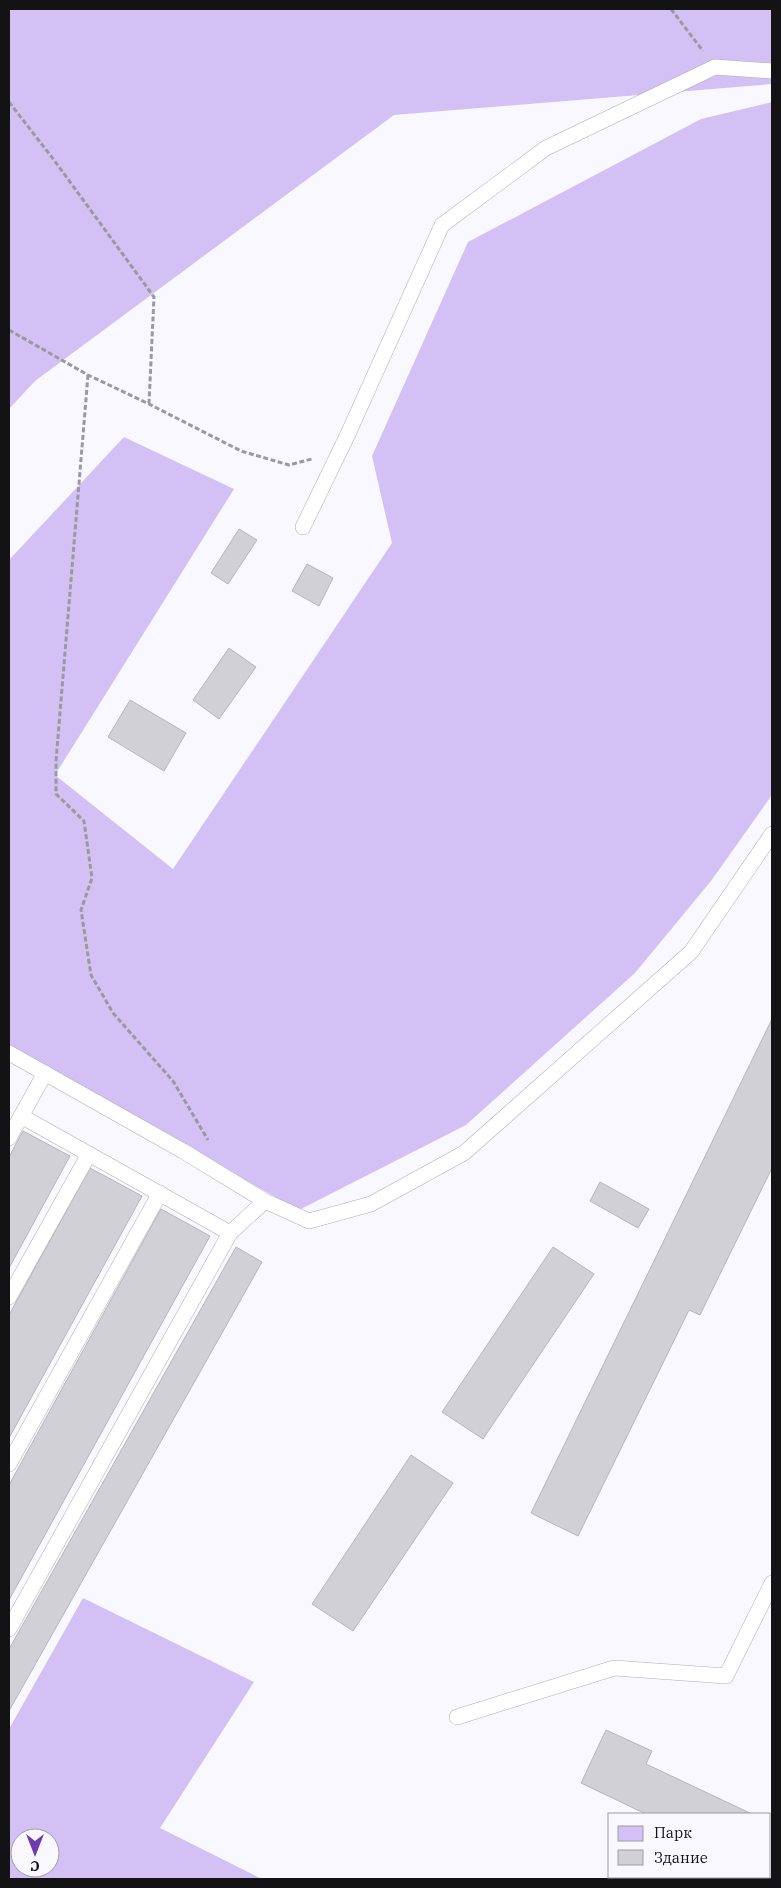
<svg xmlns="http://www.w3.org/2000/svg" width="781" height="1888" font-family="'IBM Plex Serif',serif">
<style>
.green{fill:#d3c1f5;fill-rule:evenodd}
.building{fill:#d2d0d7;stroke:#b7b5bb}
.lines{fill:none;stroke-linecap:round;stroke-linejoin:round}
.service-casing{stroke:#b0aeb4;stroke-width:16}
.path{stroke:#9a999e;stroke-width:3;stroke-dasharray:5 2.5;stroke-linecap:butt}
.service{stroke:#fff;stroke-width:15}
</style>
<rect width="100%" height="100%" fill="#faf8ff"/>
<!-- green -->
<g class="green">
<polygon points="9,9 772,9 772,84 394,115 35,381 9,409"/>
<polygon points="772,102 772,795 711,881 635,973 466,1125 299,1210 9,1049 9,560 124,437 234,489 55,775 173,869 392,543 372,456 468,242 701,119"/>
<path d="M 83,1598 L 254,1682 L 160,1828 L 262,1879 L 9,1879 L 9,1729 ZM 20,1838 L 50,1838 L 50,1868 L 20,1868 Z"/>
</g>
<!-- building -->
<g class="building">
<polygon points="239,529 257,540 228,584 211,573"/>
<polygon points="307,564 333,578 319,606 292,591"/>
<polygon points="229,648 256,667 219,719 193,700"/>
<polygon points="130,700 186,733 164,771 108,737"/>
<polygon points="772,1019 772,1168 700,1315 689,1310 578,1536 531,1513"/>
<polygon points="23,1131 70,1156 9,1268 9,1157"/>
<polygon points="90,1168 142,1196 9,1438 9,1315"/>
<polygon points="600,1182 649,1209 638,1228 590,1201"/>
<polygon points="161,1209 210,1236 9,1600 9,1485"/>
<polygon points="236,1247 262,1262 9,1711 9,1649"/>
<polygon points="553,1247 594,1274 483,1439 442,1412"/>
<polygon points="411,1455 453,1483 353,1631 312,1604"/>
<polygon points="606,1730 652,1751 646,1764 752,1814 646,1814 581,1783"/>
</g>
<g class="lines">
<defs>
<g id="service">
<polyline points="303,527 348,434 442,225 546,148 715,67 772,71"/>
<polyline points="9,1053 183,1151 265,1201 309,1221 371,1204 464,1153 691,952 772,834"/>
<polyline points="21,1116 230,1233"/>
<polyline points="9,1138 45,1073"/>
<polyline points="9,1297 89,1154"/>
<polyline points="9,1464 160,1193"/>
<polyline points="9,1629 230,1233 265,1201"/>
<polyline points="457,1717 614,1668 726,1676 772,1583"/>
</g>
</defs>
<!-- service casing -->
<use href="#service" class="service-casing"/>
<!-- path -->
<g class="path">
<polyline points="671,9 703,51"/>
<polyline points="9,102 54,160 154,297 149,403"/>
<polyline points="9,330 88,375 149,404 241,451 289,465 312,459"/>
<polyline points="88,375 56,761 56,794 84,821 92,878 81,910 91,975 113,1013 173,1081 208,1140"/>
</g>
<!-- service -->
<use href="#service" class="service"/>
</g>
<!-- border -->
<rect width="781" height="1888" fill="none" stroke="#131315" stroke-width="20"/>
<!-- legend -->
<rect x="608" y="1813" width="162" height="65" fill="#faf8ff" stroke="#9e9ca1"/>
<rect x="618" y="1826" width="25" height="15" fill="#d3c1f5" stroke="#9e9ca1"/>
<text x="654" y="1838" font-size="15" fill="#131315">Парк</text>
<rect x="618" y="1850" width="25" height="15" fill="#d2d0d7" stroke="#9e9ca1"/>
<text x="654" y="1863" font-size="15" fill="#131315">Здание</text>
<!-- north arrow -->
<g transform="translate(35 1853) rotate(180)"><circle r="24" fill="#faf8ff" stroke="#9e9ca1"/>
<path d="M0-4L9 19L0 12L-9 19Z" fill="#6f39af"/>
<text y="-8" font-size="14" font-weight="bold" text-anchor="middle" fill="#131315">С</text>
</g>
</svg>
